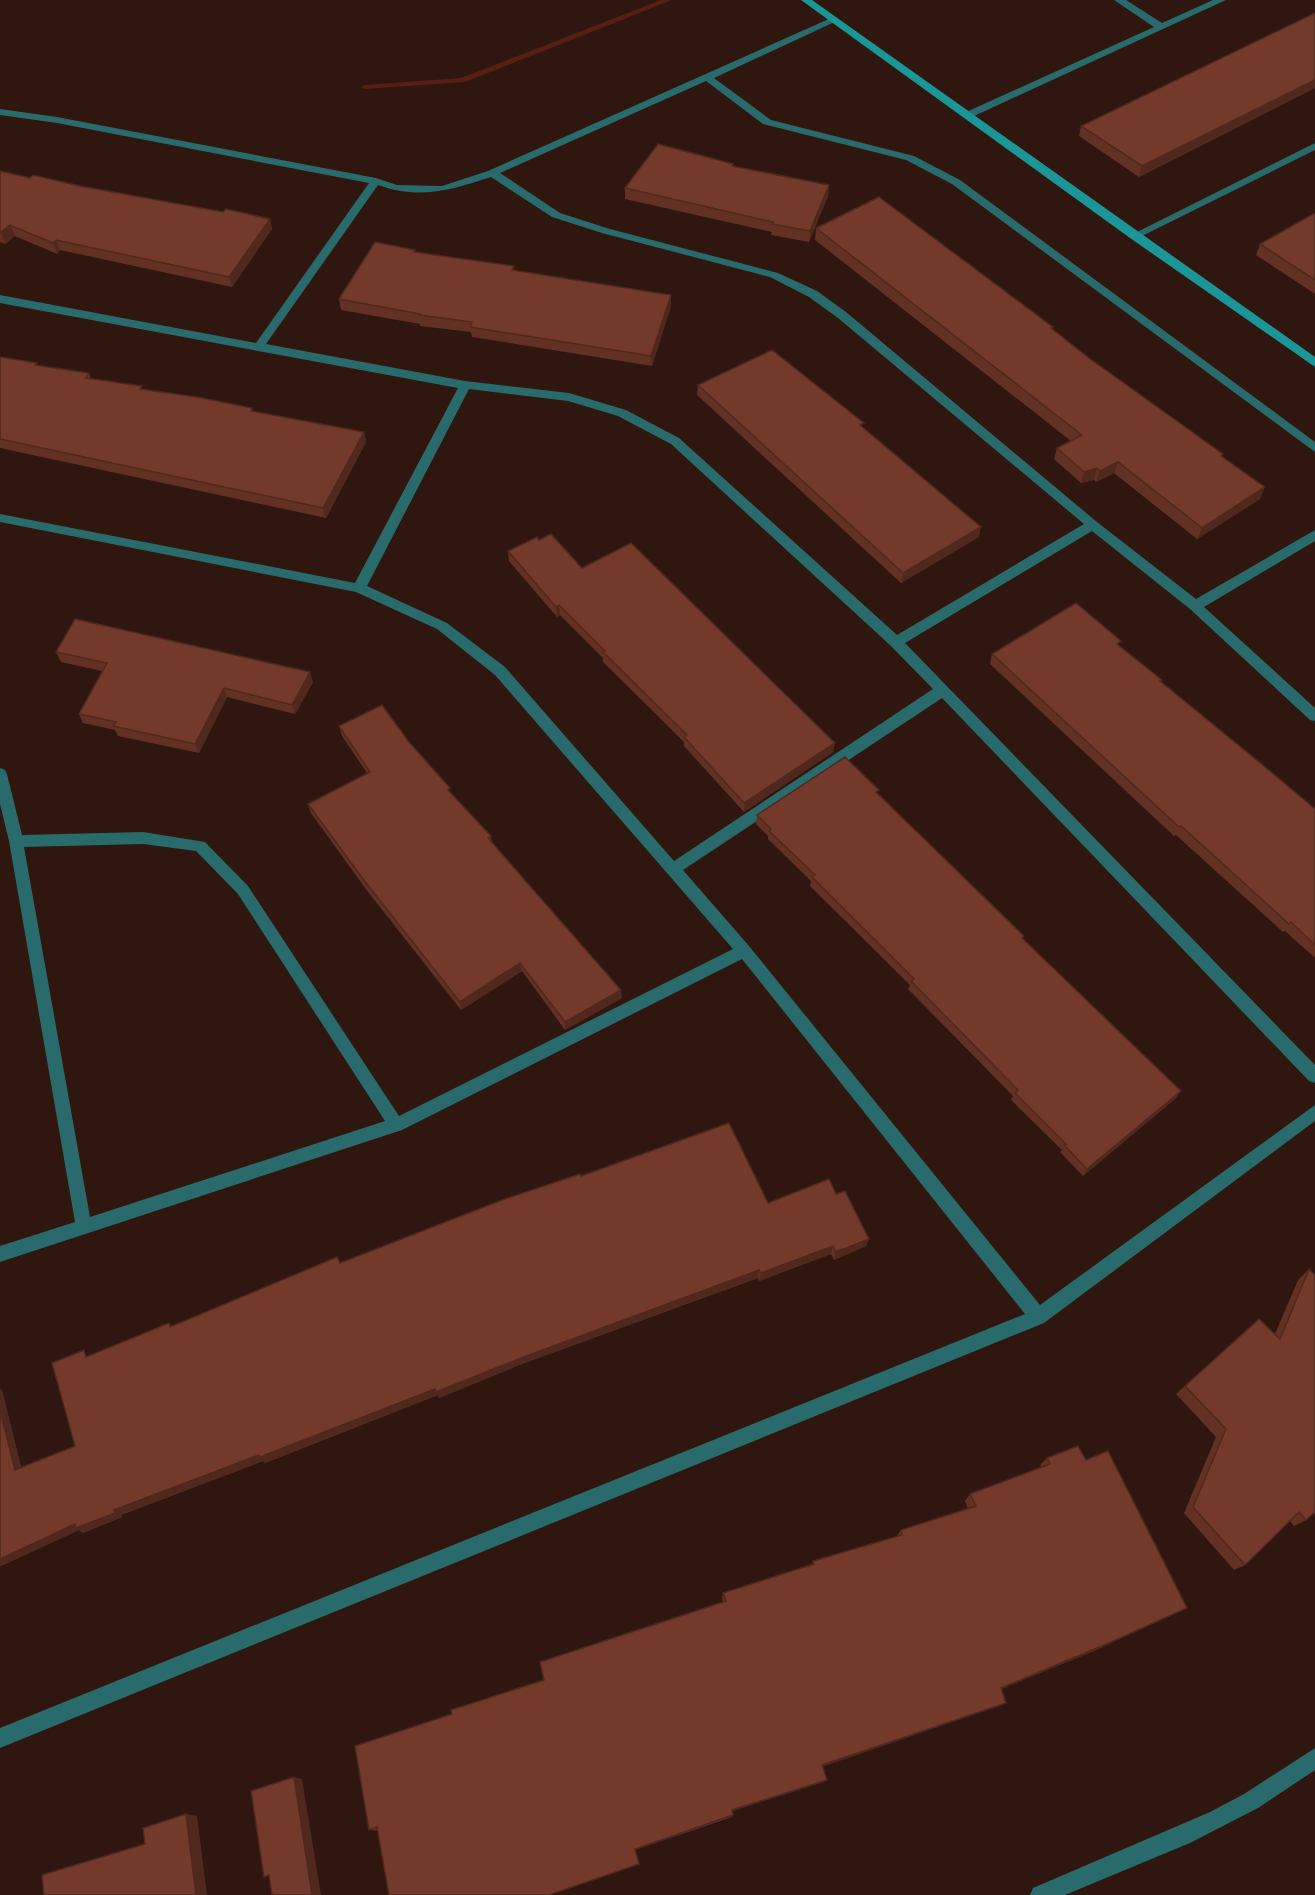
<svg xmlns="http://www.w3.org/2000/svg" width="1315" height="1895" font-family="Overpass,sans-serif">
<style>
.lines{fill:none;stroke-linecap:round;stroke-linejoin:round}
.stream{fill:#561f11;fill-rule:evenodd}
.street{fill:#296a6c;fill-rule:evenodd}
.secondary{fill:#1b9698;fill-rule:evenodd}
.wall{fill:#633124}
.shaded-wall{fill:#50281d}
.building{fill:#73392a;stroke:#50281d;stroke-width:1.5}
</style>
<rect width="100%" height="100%" fill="#2f160f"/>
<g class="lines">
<!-- stream -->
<polygon class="stream" points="661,0 672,0 465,82 365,89 361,87 365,85 461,78"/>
<!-- street -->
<g class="street">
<polygon points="1114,0 1126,0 1162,23 1213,0 1226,0 972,117 964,117 964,113 1154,27"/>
<path d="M 831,18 L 839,20 L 714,78 L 771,120 L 914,156 L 960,180 L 1315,442 L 1315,452 L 952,184 L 906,160 L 763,124 L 706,81 L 500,173 L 560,213 L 610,229 L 778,273 L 817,291 L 846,312 L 1097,522 L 1196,599 L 1315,530 L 1315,541 L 1204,607 L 1315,708 L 1315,721 L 1310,720 L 1190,609 L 1092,531 L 905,643 L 1315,1065 L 1315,1083 L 1309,1081 L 942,698 L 683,870 L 749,946 L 1040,1305 L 1315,1105 L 1315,1121 L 1044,1323 L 0,1748 L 0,1728 L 1025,1314 L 742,959 L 402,1130 L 0,1262 L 0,1246 L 75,1222 L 9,841 L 0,804 L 0,768 L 5,770 L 7,774 L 22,835 L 143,832 L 205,842 L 248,886 L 399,1116 L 733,949 L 495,675 L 437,629 L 356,592 L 0,522 L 0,514 L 355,583 L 458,388 L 0,303 L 0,295 L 256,343 L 369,183 L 57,123 L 0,115 L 0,109 L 57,117 L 376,178 L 397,185 L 442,186 L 488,171 ZM 491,177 L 552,217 L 602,233 L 770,277 L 809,297 L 838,318 L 1084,524 L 897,635 L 679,438 L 626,410 L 569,393 L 465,381 L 266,344 L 378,185 C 420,200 451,190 491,177 ZM 469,389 L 568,401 L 618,416 L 671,444 L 891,646 L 933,689 L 674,861 L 505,667 L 447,623 L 367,586 ZM 143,844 L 196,851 L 238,894 L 385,1121 L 90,1217 L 24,847 Z"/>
<polygon points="1315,143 1315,150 1138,238 1130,238 1129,236"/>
<polygon points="1315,1748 1315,1770 1258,1808 1190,1843 1065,1895 1030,1895 1033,1888 1210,1812 1244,1794"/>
</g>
<!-- secondary -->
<polygon class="secondary" points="801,0 812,0 1315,357 1315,367 1130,238"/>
</g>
<!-- wall -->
<g class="wall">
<polygon points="1315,13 1315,88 1139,177 1079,136 1081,126"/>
<polygon points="733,166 829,185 828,196 809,242 771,235 772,232 625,199 625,188"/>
<polygon points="0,171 30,178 80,186 223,212 270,219 272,229 232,287 60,250 57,254 15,236 5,244 0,242"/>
<polygon points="1315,213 1315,294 1256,255 1260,244"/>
<polygon points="816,228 1053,327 1053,330 1089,358 1222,456 1260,499 1197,539 1114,473 1096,482 1094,480 1081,483 1054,459 1057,448 1071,441 815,240"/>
<polygon points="415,250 415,252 514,270 671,306 652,366 472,337 471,332 420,326 420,324 341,310 339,299"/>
<polygon points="0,357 37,366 89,373 91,379 143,390 252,408 253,411 364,432 366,442 326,518 0,448"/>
<polygon points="698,385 863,428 979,537 901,583 697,395"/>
<polygon points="539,540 582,568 835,743 833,752 744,812 684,746 684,742 603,662 603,658 560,615 557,617 509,561 508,551"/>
<polygon points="1119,646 1162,680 1161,682 1315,809 1315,958 1285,931 1283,932 1176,835 1174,836 990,664 992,654"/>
<polygon points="56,652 313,682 295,714 227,697 199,753 118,736 115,730 83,723 79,714 102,671 61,662"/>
<polygon points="339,726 409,742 451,794 491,836 492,843 622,998 565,1030 522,971 461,1010 365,888 311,813 308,804 367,773 342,736"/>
<polygon points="879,794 1023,939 1176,1098 1083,1176 1060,1152 1062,1150 1011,1100 1013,1096 908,989 910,985 810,886 811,881 768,839 768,836 756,824 757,815"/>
<polygon points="581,1176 768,1203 836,1194 869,1239 866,1246 834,1260 831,1254 759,1281 758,1278 522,1364 439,1398 438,1395 265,1463 263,1461 121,1515 122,1517 83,1533 79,1530 1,1566 0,1566 0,1389 2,1390 21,1467 75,1446 90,1356 169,1323 172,1326 337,1257 340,1263"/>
<polygon points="1309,1269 1306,1520 1294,1526 1290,1521 1245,1565 1234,1570 1184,1513 1216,1437 1176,1394 1259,1319 1275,1334 1298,1280"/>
<polygon points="1047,1458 1086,1460 1187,1608 1094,1651 1001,1689 999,1706 822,1766 827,1780 823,1782 732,1811 733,1815 732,1817 635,1850 369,1830 452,1714 544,1680 723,1602 722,1598 723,1593 812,1564 813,1561 896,1537 901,1530 968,1509 965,1501 970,1494 1041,1467 1040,1465"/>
</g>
<!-- shaded-wall -->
<g class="shaded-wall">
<polygon points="1315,80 1315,88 1139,177 1142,166"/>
<polygon points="829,185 828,196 809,242 810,231"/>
<polygon points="270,219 272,229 232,287 229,277"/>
<polygon points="10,225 15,236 5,244 1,233"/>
<polygon points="56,240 60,250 57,254 53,243"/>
<polygon points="671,295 671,306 652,366 651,356"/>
<polygon points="364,432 366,442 326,518 323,508"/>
<polygon points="1118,462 1114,473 1096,482 1100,471"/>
<polygon points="1097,468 1094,480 1081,483 1084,472"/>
<polygon points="1265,487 1260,499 1197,539 1202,528"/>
<polygon points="981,527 979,537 901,583 903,573"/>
<polygon points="559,605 560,615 557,617 556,607"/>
<polygon points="310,672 313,682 295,714 292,705"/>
<polygon points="224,688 227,697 199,753 195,744"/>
<polygon points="835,743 833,752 744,812 744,803"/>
<polygon points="520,963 522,971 461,1010 460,1002"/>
<polygon points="621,990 622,998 565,1030 565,1022"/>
<polygon points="1181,1091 1176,1098 1083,1176 1087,1169"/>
<polygon points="869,1239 866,1246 834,1260 836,1252"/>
<polygon points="833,1246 831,1254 759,1281 761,1273"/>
<polygon points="759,1270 758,1278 522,1364 439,1398 438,1395 265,1463 263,1461 121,1515 122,1517 83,1533 79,1530 1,1566 0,1566 0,1559 75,1524 114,1510 435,1389"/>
<polygon points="0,1389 2,1390 23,1475 15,1470 0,1411"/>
<polygon points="1187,1608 1094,1651 994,1692 1001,1688"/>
<polygon points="1006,1703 999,1706 819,1768 822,1765"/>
<polygon points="294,1777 302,1779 321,1895 312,1895"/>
<polygon points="827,1780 823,1782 730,1812 732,1810"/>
<polygon points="186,1814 197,1816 207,1895 196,1895"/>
<polygon points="733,1815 635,1850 635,1849"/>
</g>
<!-- building -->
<g class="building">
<polygon points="1315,13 1315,80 1142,166 1081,126"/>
<polygon points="658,144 733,164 732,166 829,185 810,231 772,224 773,222 625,188"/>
<polygon points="0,171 30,178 33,175 80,186 223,212 226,209 270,219 229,277 56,240 53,243 10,225 0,233"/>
<polygon points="879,197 1053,327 1051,328 1089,358 1223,454 1221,456 1265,487 1202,528 1118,462 1100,471 1097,468 1084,472 1057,448 1082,435 816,228"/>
<polygon points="1315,213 1315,280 1260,244"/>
<polygon points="375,242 415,250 414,252 514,266 512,270 671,295 651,356 470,327 472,322 419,315 420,314 339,299"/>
<polygon points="772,350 864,423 860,425 981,527 903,573 698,385"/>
<polygon points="0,357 37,363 35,365 89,373 86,378 142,386 140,389 197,397 252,408 251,411 364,432 323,508 0,439"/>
<polygon points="551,534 582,568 631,543 835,743 744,803 684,737 687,735 603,652 605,651 559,605 556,607 508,551 537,537 539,540"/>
<polygon points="1076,603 1121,641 1117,644 1162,680 1160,681 1264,766 1315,809 1315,945 1291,922 1289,924 1181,826 1179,827 992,654"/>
<polygon points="75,619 310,672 292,705 224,688 195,744 113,726 116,722 79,714 107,663 56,652"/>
<polygon points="382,705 409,742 450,788 448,790 491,836 488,838 621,990 565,1022 520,963 460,1002 363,879 308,804 370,772 339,726"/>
<polygon points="845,757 879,790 876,792 1024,936 1022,938 1181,1091 1087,1169 1064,1145 1066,1144 1015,1093 1018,1090 911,981 914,979 812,877 815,875 769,831 771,829 757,815"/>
<polygon points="729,1123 768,1203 829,1179 836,1194 845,1191 869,1239 836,1252 833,1246 761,1273 759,1270 521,1358 436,1392 435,1389 260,1457 259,1455 114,1510 115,1513 76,1528 75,1524 0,1559 0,1411 15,1470 75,1446 52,1363 84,1350 86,1357 169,1323 170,1327 337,1257 340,1263 502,1200 580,1174 581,1176"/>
<polygon points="1309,1269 1315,1275 1315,1512 1306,1520 1299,1512 1245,1565 1193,1507 1226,1429 1185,1386 1259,1319 1280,1339"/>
<polygon points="1078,1446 1086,1460 1108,1451 1187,1608 1102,1646 1001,1688 1006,1703 822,1765 827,1780 732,1810 733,1815 635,1849 639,1864 549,1895 389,1895 377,1827 369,1830 355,1746 452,1714 451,1710 544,1680 540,1662 726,1601 723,1593 814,1564 813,1561 902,1535 901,1530 976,1506 970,1494 1050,1464 1047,1458"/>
<polygon points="294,1777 312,1895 272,1895 269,1875 264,1877 251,1791"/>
<polygon points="186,1814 196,1895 44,1895 42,1875 145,1844 143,1828"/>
</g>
</svg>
